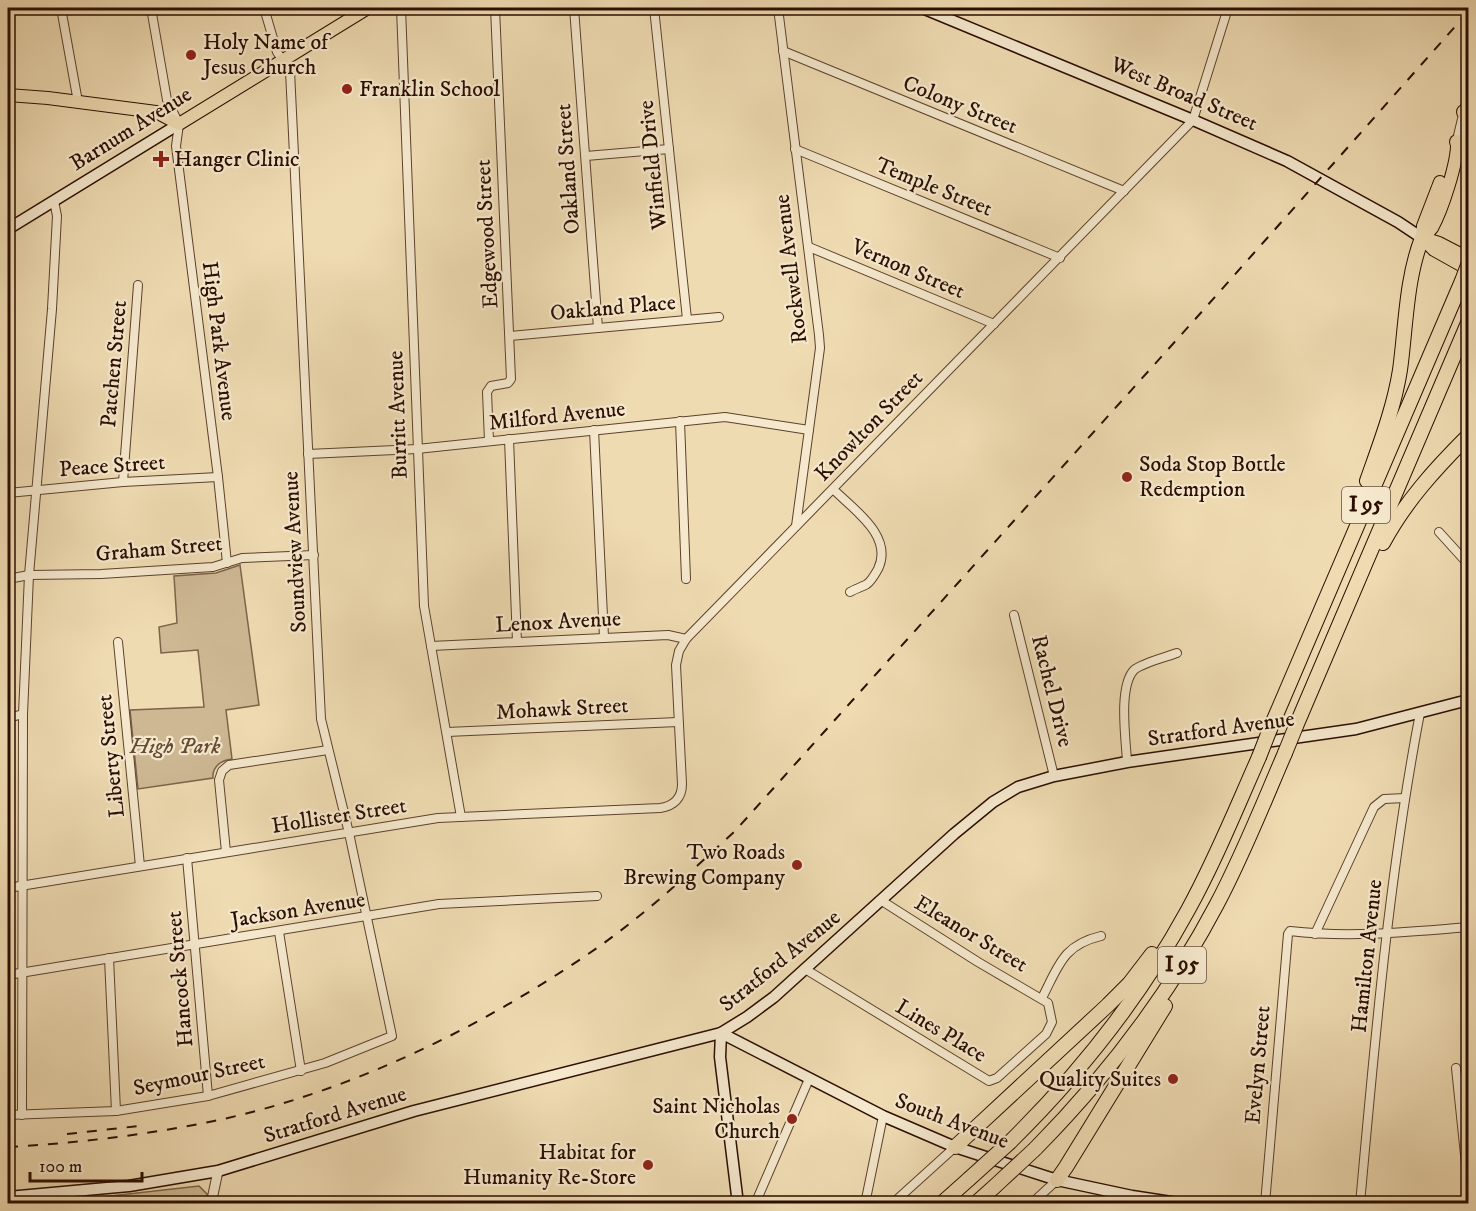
<svg xmlns="http://www.w3.org/2000/svg" width="1476" height="1211" font-family="'IM FELL DW Pica',serif">
<style>
.green{fill:#ceb894;stroke:#7c634a;stroke-width:1.5}
.lines{fill:none;stroke-linecap:round;stroke-linejoin:round}
.minor-casing{stroke:#5c412c;stroke-width:10}
.tertiary-casing{stroke:#5c412c;stroke-width:11}
.secondary-casing{stroke:#2b0e00;stroke-width:13}
.primary-casing{stroke:#2b0e00;stroke-width:14}
.motorway-casing{stroke:#2b0e00;stroke-width:16}
.minor{stroke:#f5e8cd;stroke-width:8}
.tertiary{stroke:#f5e8cd;stroke-width:9}
.secondary{stroke:#f5e8cd;stroke-width:10}
.primary{stroke:#efdbb2;stroke-width:12}
.motorway{stroke:#efdbb2;stroke-width:14}
.rail{stroke:#2b0e00;stroke-width:2;stroke-dasharray:10 10;stroke-linecap:butt}
.motorway-bridge-casing{stroke:#2b0e00;stroke-width:16;stroke-linecap:butt}
.motorway-bridge{stroke:#efdbb2;stroke-width:14}
.poi-dot{fill:#8f2418;stroke:#f5e8cd;stroke-width:2}
.labels{text-anchor:middle;dominant-baseline:central;stroke-width:4.5;stroke-linejoin:round;paint-order:stroke}
.shield{fill:#f5e8cd;stroke:#684f3e;stroke-width:1.5}
.shield-label{font-size:21px;font-weight:bold;fill:#2b0e00}
.poi-label{font-size:22px;fill:#2b0e00;stroke:#f5e8cd;text-anchor:start}
.street-label{font-size:22px;fill:#2b0e00;stroke:#f5e8cd}
.park-label{font-size:22px;font-style:italic;fill:#644a34;stroke:#f5e8cd}
</style>
<rect width="100%" height="100%" fill="#efdbb2"/>
<filter id="stains"><feTurbulence type="fractalNoise" baseFrequency=".00333" numOctaves="4"/><feColorMatrix values="0 0 0 0 .2 0 0 0 0 .09 0 0 0 0 .02 0 0 0 .5 -.17"/></filter>
<radialGradient id="worn" r=".72"><stop offset=".6" stop-color="#630" stop-opacity="0"/><stop offset="1" stop-color="#630" stop-opacity=".3"/></radialGradient>
<!-- green -->
<g class="green">
<path d="M 240,565 L 259,705 L 226,710 L 232,759 C 222,760 212,766 213,778 L 138,789 L 130,710 L 204,707 L 198,650 L 161,653 L 159,627 L 177,623 L 174,576 L 216,573 Z"/>
<polygon points="199,1186 207,1194 205,1203 48,1203"/>
</g>
<g class="lines">
<defs>
<g id="minor">
<polyline points="61,8 78,102"/>
<polyline points="151,8 167,100 179,124 176,146 218,477 227,563"/>
<polyline points="401,8 424,606 461,817"/>
<polyline points="574,8 598,328"/>
<polyline points="654,8 687,319"/>
<polyline points="778,8 819,335 820,348 796,526"/>
<polyline points="783,51 1124,191"/>
<polyline points="795,149 1060,258"/>
<polyline points="586,156 669,149"/>
<polyline points="809,247 994,324"/>
<polyline points="510,336 719,317"/>
<polyline points="680,421 686,579"/>
<polyline points="594,430 604,637"/>
<polyline points="509,439 517,642"/>
<polyline points="489,441 487,392 491,386 508,383 511,379 495,8"/>
<polyline points="308,454 417,449 725,417 809,430"/>
<polyline points="123,482 138,285"/>
<path d="M 833,489 C 853,509 894,536 878,569 C 875,574 872,580 867,584 C 862,587 855,589 850,592"/>
<polyline points="8,493 123,482 218,477"/>
<polyline points="1439,532 1468,564"/>
<polyline points="8,579 29,575 101,574 213,567 242,558 314,555"/>
<polyline points="1014,615 1054,776"/>
<polyline points="118,642 140,866"/>
<polyline points="431,646 668,635 686,639"/>
<polyline points="8,718 23,714"/>
<polyline points="447,732 678,722"/>
<path d="M 1127,762 C 1126,740 1118,687 1134,670 C 1142,663 1166,657 1177,653"/>
<polyline points="226,852 219,780 222,771 229,765 328,750"/>
<polyline points="187,858 208,1096"/>
<path d="M 8,888 L 438,818 L 660,808 C 674,806 682,798 682,784 L 676,665 L 679,651 L 686,639 L 1193,120 L 1228,8"/>
<polyline points="279,932 301,1071"/>
<polyline points="1315,934 1374,807 1384,799 1405,798"/>
<polyline points="109,958 116,1111"/>
<polyline points="805,969 989,1081 997,1078 1046,1034 1052,1022 1048,1003 978,962 882,901"/>
<polyline points="8,975 439,904 597,896"/>
<path d="M 1042,998 C 1059,965 1063,945 1101,936"/>
<polyline points="1456,1068 1468,1184"/>
<polyline points="8,1115 116,1111 208,1096 325,1063 392,1036 349,833 321,719 290,71 277,52 264,8"/>
<polyline points="22,1115 23,714 29,575 52,309 57,216 54,201"/>
<polyline points="755,1204 809,1079"/>
<polyline points="865,1204 883,1116"/>
<polyline points="892,1204 955,1147"/>
<polyline points="1031,1204 1057,1180"/>
<path d="M 1265,1204 L 1288,934 L 1290,931 C 1349,938 1409,932 1468,927"/>
<path d="M 1360,1204 C 1375,1039 1389,875 1420,713"/>
</g>
<g id="tertiary">
<polyline points="1457,142 1468,96"/>
<polyline points="211,1204 218,1171"/>
</g>
<g id="secondary">
<polyline points="922,8 1193,120 1287,161 1398,222 1422,238"/>
<polyline points="8,229 179,124"/>
<polyline points="8,1197 129,1186 218,1171 414,1111 721,1033 747,1017 774,997 954,834 993,802 1018,787 1054,776 1127,762 1356,729 1468,700"/>
<polyline points="738,1204 720,1057 721,1033 883,1116 955,1147 1057,1180 1132,1196 1184,1204"/>
</g>
<g id="primary">
<polyline points="8,95 48,98 156,112 179,124 368,8"/>
<polyline points="1422,237 1423,226 1440,182"/>
<path d="M 1422,238 C 1425,235 1429,232 1432,228 C 1442,210 1458,162 1457,142"/>
<polyline points="1422,238 1434,250 1468,269"/>
<polyline points="1423,238 1439,243 1468,258"/>
</g>
<g id="motorway">
<polyline points="1464,112 1468,116"/>
<polyline points="1457,142 1468,142"/>
<path d="M 1367,481 C 1380,444 1394,408 1400,370 C 1406,326 1406,279 1422,238"/>
<path d="M 1383,543 C 1405,502 1435,469 1468,436"/>
<polyline points="1296,726 1468,323"/>
<polyline points="1270,729 1462,281"/>
<path d="M 1010,1142 C 1080,1073 1141,996 1188,910 C 1215,861 1236,809 1259,757"/>
<polyline points="955,1147 1108,1005 1129,984 1152,954"/>
<path d="M 1035,1149 C 1107,1076 1169,995 1217,904 C 1243,855 1263,804 1285,753"/>
<polyline points="1057,1180 1066,1167 1165,1006"/>
<polyline points="941,1204 969,1179"/>
<polyline points="975,1204 994,1187"/>
</g>
</defs>
<!-- minor casing -->
<use href="#minor" class="minor-casing"/>
<!-- tertiary casing -->
<use href="#tertiary" class="tertiary-casing"/>
<!-- secondary casing -->
<use href="#secondary" class="secondary-casing"/>
<!-- primary casing -->
<use href="#primary" class="primary-casing"/>
<!-- motorway casing -->
<use href="#motorway" class="motorway-casing"/>
<!-- minor -->
<use href="#minor" class="minor"/>
<!-- tertiary -->
<use href="#tertiary" class="tertiary"/>
<!-- secondary -->
<use href="#secondary" class="secondary"/>
<!-- primary -->
<use href="#primary" class="primary"/>
<!-- motorway -->
<use href="#motorway" class="motorway"/>
<!-- rail -->
<g class="rail">
<polyline points="67,1134 139,1126"/>
<path d="M 8,1147 C 77,1143 146,1135 214,1121 C 352,1092 489,1024 604,943 C 651,909 693,870 735,831 L 1198,316 L 1468,12"/>
</g>
<defs>
<g id="motorway-bridge">
<polyline points="1462,281 1468,265"/>
<polyline points="1285,753 1296,726"/>
<polyline points="1259,757 1270,729"/>
<polyline points="969,1179 1010,1142"/>
<polyline points="994,1187 1035,1149"/>
</g>
</defs>
<!-- motorway-bridge casing -->
<use href="#motorway-bridge" class="motorway-bridge-casing"/>
<!-- motorway-bridge -->
<use href="#motorway-bridge" class="motorway-bridge"/>
</g>
<!-- markers -->
<g class="poi-dot">
<circle cx="191" cy="55" r="6"/>
<circle cx="347" cy="89" r="6"/>
<path d="M158 150h6v6h6v6h-6v6h-6v-6h-6v-6h6z"/>
<circle cx="1127" cy="477" r="6"/>
<circle cx="797" cy="865" r="6"/>
<circle cx="1173" cy="1079" r="6"/>
<circle cx="792" cy="1119" r="6"/>
<circle cx="648" cy="1165" r="6"/>
</g>
<g class="labels">
<!-- shield labels -->
<g class="shield">
<rect x="1342" y="487" width="48" height="36" rx="4.5"/>
<rect x="1158" y="947" width="48" height="36" rx="4.5"/>
</g>
<g class="shield-label">
<text x="1366" y="505">I 95</text>
<text x="1182" y="965">I 95</text>
</g>
<!-- poi labels -->
<g class="poi-label">
<text x="203" y="42">Holy Name of<tspan x="203" dy="25">Jesus Church</tspan></text>
<text x="359" y="89">Franklin School</text>
<text x="174" y="159">Hanger Clinic</text>
<text x="1139" y="464">Soda Stop Bottle<tspan x="1139" dy="25">Redemption</tspan></text>
<text x="785" y="852" text-anchor="end">Two Roads<tspan x="785" dy="25">Brewing Company</tspan></text>
<text x="1161" y="1079" text-anchor="end">Quality Suites</text>
<text x="780" y="1106" text-anchor="end">Saint Nicholas<tspan x="780" dy="25">Church</tspan></text>
<text x="636" y="1152" text-anchor="end">Habitat for<tspan x="636" dy="25">Humanity Re-Store</tspan></text>
</g>
<!-- street labels -->
<g class="street-label">
<text transform="translate(1184 94) rotate(23)">West Broad Street</text>
<text transform="translate(960 105) rotate(22)">Colony Street</text>
<text transform="translate(131 129) rotate(-32)">Barnum Avenue</text>
<text transform="translate(653 165) rotate(-96)">Winfield Drive</text>
<text transform="translate(568 169) rotate(-94)">Oakland Street</text>
<text transform="translate(934 187) rotate(22)">Temple Street</text>
<text transform="translate(487 234) rotate(-93)">Edgewood Street</text>
<text transform="translate(791 269) rotate(-97)">Rockwell Avenue</text>
<text transform="translate(908 269) rotate(23)">Vernon Street</text>
<text transform="translate(613 308) rotate(-5)">Oakland Place</text>
<text transform="translate(219 341) rotate(83)">High Park Avenue</text>
<text transform="translate(114 364) rotate(-85)">Patchen Street</text>
<text transform="translate(398 415) rotate(-92)">Burritt Avenue</text>
<text transform="translate(557 416) rotate(-6)">Milford Avenue</text>
<text transform="translate(869 426) rotate(-46)">Knowlton Street</text>
<text transform="translate(112 466) rotate(-4)">Peace Street</text>
<text transform="translate(159 549) rotate(-5)">Graham Street</text>
<text transform="translate(295 552) rotate(-93)">Soundview Avenue</text>
<text transform="translate(558 622) rotate(-3)">Lenox Avenue</text>
<text transform="translate(1052 691) rotate(76)">Rachel Drive</text>
<text transform="translate(562 709) rotate(-3)">Mohawk Street</text>
<text transform="translate(1221 729) rotate(-8)">Stratford Avenue</text>
<text transform="translate(111 756) rotate(-96)">Liberty Street</text>
<text transform="translate(339 816) rotate(-9)">Hollister Street</text>
<text transform="translate(298 910) rotate(-9)">Jackson Avenue</text>
<text transform="translate(971 934) rotate(31)">Eleanor Street</text>
<text transform="translate(1367 956) rotate(-84)">Hamilton Avenue</text>
<text transform="translate(780 961) rotate(-39)">Stratford Avenue</text>
<text transform="translate(180 979) rotate(-95)">Hancock Street</text>
<text transform="translate(941 1031) rotate(31)">Lines Place</text>
<text transform="translate(1258 1065) rotate(-85)">Evelyn Street</text>
<text transform="translate(199 1075) rotate(-12)">Seymour Street</text>
<text transform="translate(335 1115) rotate(-17)">Stratford Avenue</text>
<text transform="translate(952 1121) rotate(21)">South Avenue</text>
</g>
<!-- park labels -->
<g class="park-label">
<text x="175" y="746">High Park</text>
</g>
</g>
<!-- margin -->
<rect width="1476" height="1211" fill="none" stroke="#efdbb2" stroke-width="30"/>
<rect x="9" y="9" width="1458" height="1193" fill="none" stroke="#2b0e00" stroke-width="3"/>
<rect x="15" y="15" width="1446" height="1181" fill="none" stroke="#2b0e00" stroke-width="1.5"/>
<!-- scale -->
<path d="M30 1172v9h112v-9" fill="none" stroke="#2b0e00" stroke-width="3"/>
<text x="39" y="1172" font-size="18" fill="#2b0e00" stroke="#f5e8cd" stroke-width="4.5" paint-order="stroke">100 m</text>
<rect width="100%" height="100%" filter="url(#stains)"/>
<rect width="100%" height="100%" fill="url(#worn)"/>
</svg>
